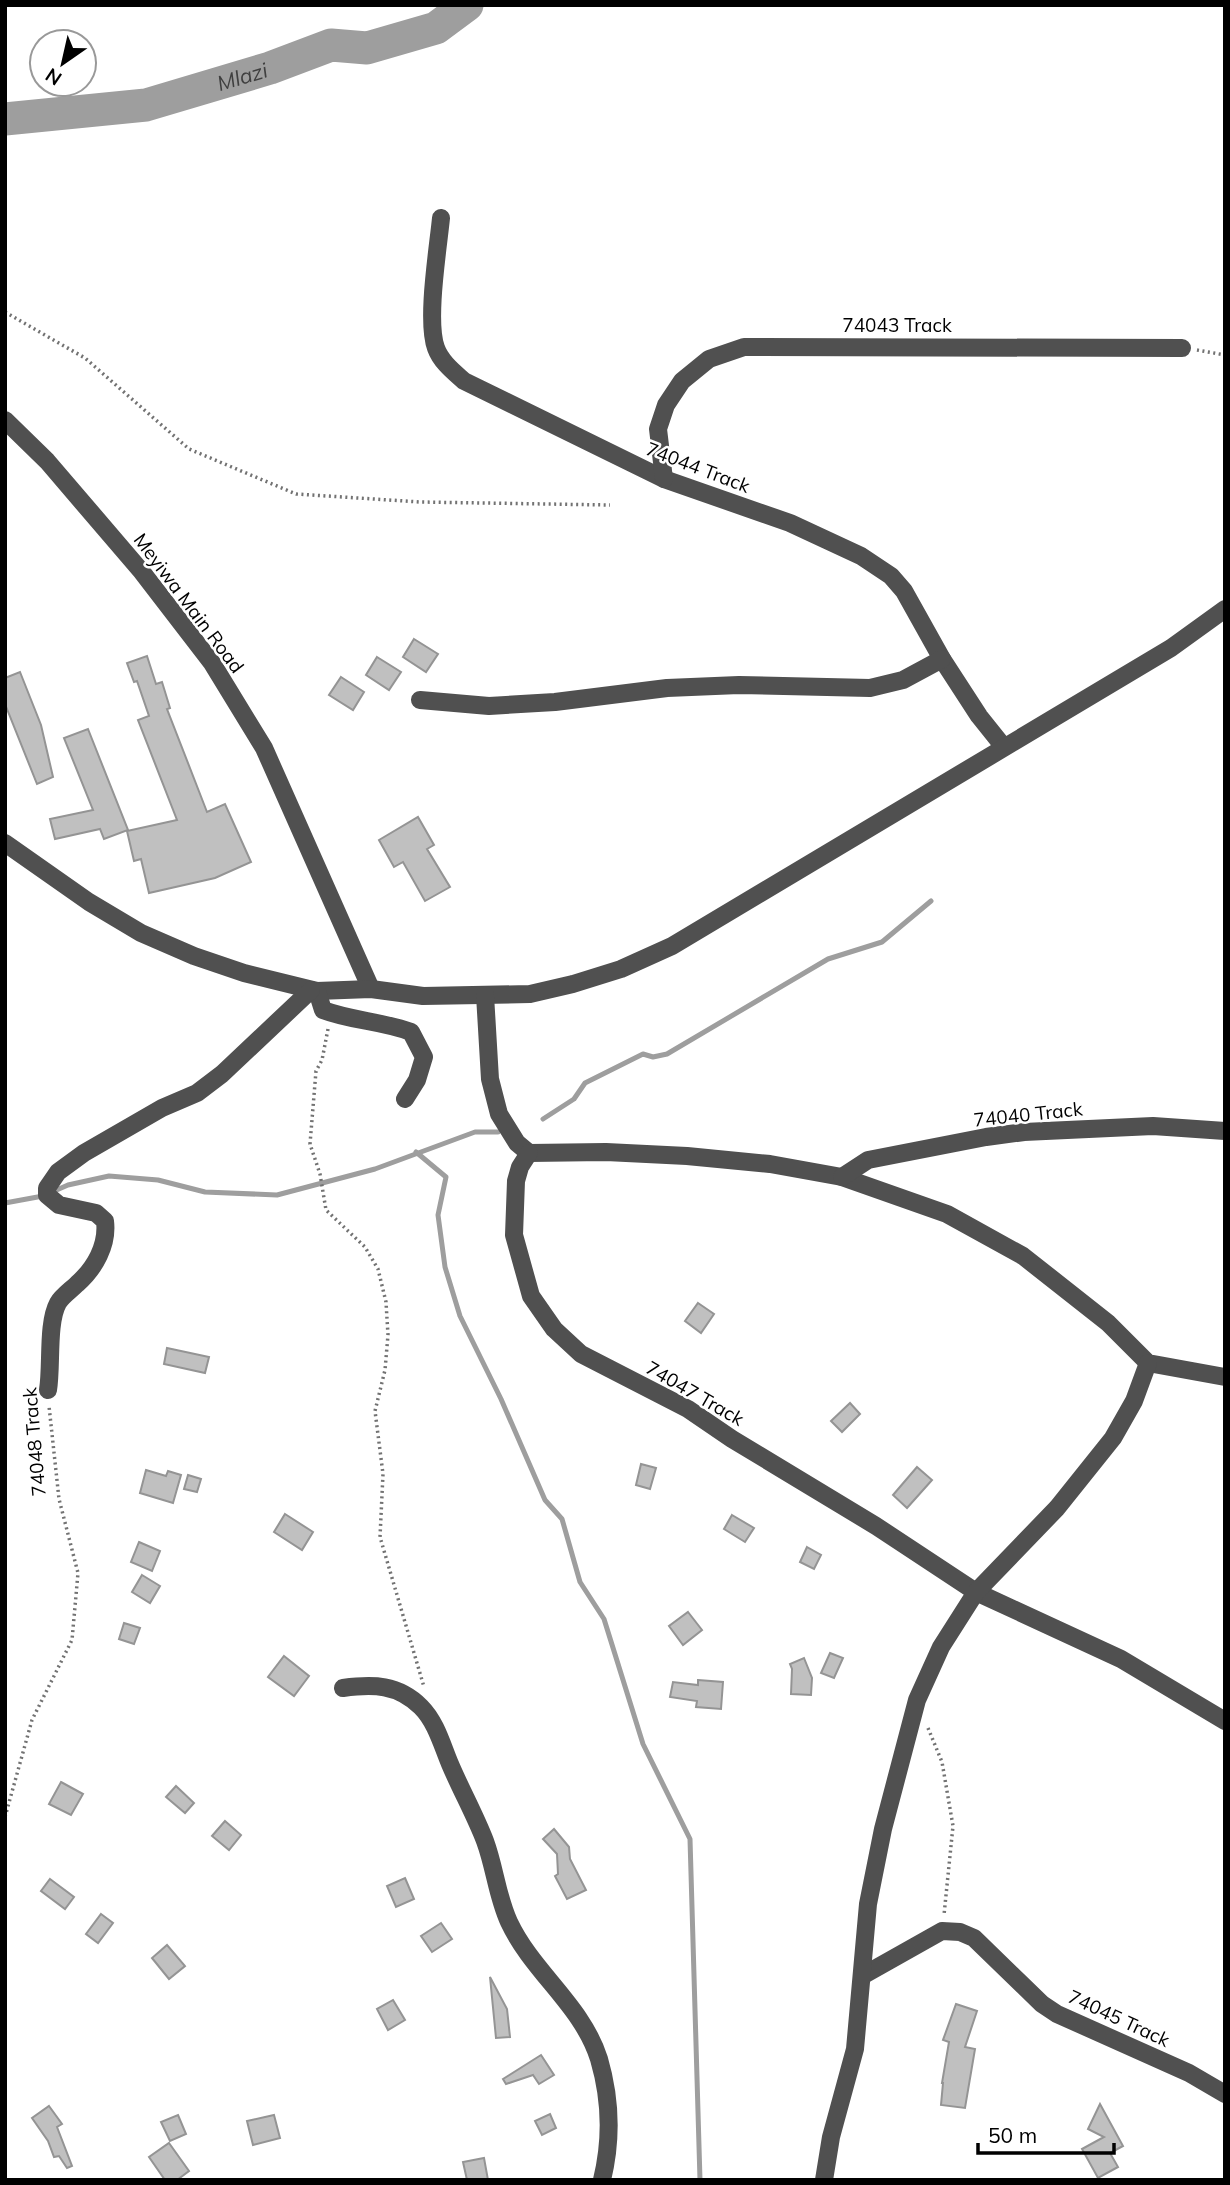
<svg xmlns="http://www.w3.org/2000/svg" width="1230" height="2185" font-family="Mulish,sans-serif">
<style>
.lines{fill:none;stroke-linecap:round;stroke-linejoin:round}
.stream{stroke:#9e9e9e;stroke-width:5}
.river{stroke:#9e9e9e;stroke-width:33}
.building{fill:#c0c0c0;stroke:#949494;stroke-width:2}
.path{stroke:#727272;stroke-width:3.5;stroke-dasharray:2 3.5;stroke-linecap:butt}
.minor{stroke:#505050;stroke-width:18}
.labels{text-anchor:middle;dominant-baseline:central;stroke-width:5;stroke-linejoin:round;paint-order:stroke}
.street-label{font-size:19px;fill:#000;stroke:#fff}
.water-label{font-size:21px;font-style:italic;fill:#3f3f3f;stroke:#fff}
</style>
<rect width="100%" height="100%" fill="#fff"/>
<g class="lines">
<!-- stream -->
<g class="stream">
<polyline points="543,1119 574,1099 585,1083 643,1054 653,1057 667,1054 828,959 882,942 931,901"/>
<polyline points="416,1152 446,1177 438,1215 445,1267 460,1316 501,1399 545,1500 562,1519 580,1582 604,1619 643,1744 690,1839 700,2180"/>
<polyline points="52,1192 68,1185 109,1176 158,1180 205,1192 277,1195 375,1169 475,1132 498,1132"/>
<polyline points="5,1203 43,1196"/>
</g>
<!-- river -->
<path class="river" id="s1" d="M 5,119 L 146,105 L 270,68 L 331,45 L 367,48 L 436,28 L 467,5"/>
</g>
<!-- building -->
<g class="building">
<polygon points="414,639 438,654 426,672 403,657"/>
<polygon points="147,656 156,684 162,682 170,708 167,709 207,812 225,804 251,862 215,878 149,893 141,859 134,861 127,831 177,820 138,720 149,716 137,681 134,682 127,663"/>
<polygon points="377,657 401,672 389,690 366,675"/>
<polygon points="20,672 41,725 53,777 37,784 5,704 5,678"/>
<polygon points="341,677 364,692 353,710 329,695"/>
<polygon points="88,729 128,830 104,839 100,829 55,839 50,819 93,810 64,738"/>
<polygon points="418,817 434,845 427,849 450,887 425,901 403,862 394,867 379,840"/>
<polygon points="698,1303 714,1314 701,1333 685,1321"/>
<polygon points="167,1348 209,1357 205,1373 164,1364"/>
<polygon points="850,1403 860,1414 842,1432 831,1421"/>
<polygon points="641,1464 656,1468 650,1489 636,1485"/>
<polygon points="917,1467 932,1480 907,1508 893,1495"/>
<polygon points="146,1470 166,1476 168,1471 181,1475 173,1503 140,1493"/>
<polygon points="188,1475 201,1479 197,1492 184,1489"/>
<polygon points="285,1514 313,1532 302,1550 274,1532"/>
<polygon points="732,1515 754,1528 745,1542 724,1529"/>
<polygon points="139,1542 160,1551 152,1571 131,1562"/>
<polygon points="807,1547 821,1555 814,1569 800,1562"/>
<polygon points="142,1575 160,1586 150,1603 132,1592"/>
<polygon points="688,1612 702,1630 683,1645 669,1626"/>
<polygon points="124,1623 140,1628 134,1644 119,1639"/>
<polygon points="830,1653 843,1658 834,1678 821,1673"/>
<polygon points="284,1656 309,1676 294,1696 268,1677"/>
<polygon points="804,1658 812,1678 811,1695 791,1694 792,1669 790,1664"/>
<polygon points="698,1680 723,1682 721,1709 696,1707 697,1701 670,1697 673,1682 698,1685"/>
<polygon points="61,1782 83,1794 71,1815 49,1804"/>
<polygon points="176,1786 194,1803 185,1813 166,1797"/>
<polygon points="225,1821 241,1835 229,1850 212,1836"/>
<polygon points="554,1829 569,1847 570,1859 586,1890 567,1899 555,1876 558,1874 557,1854 543,1839"/>
<polygon points="405,1878 414,1899 396,1907 387,1886"/>
<polygon points="50,1879 74,1897 65,1909 41,1891"/>
<polygon points="101,1914 113,1923 98,1943 86,1934"/>
<polygon points="441,1923 452,1939 432,1952 421,1936"/>
<polygon points="167,1945 185,1966 169,1979 152,1958"/>
<polygon points="490,1977 507,2009 510,2037 496,2038"/>
<polygon points="393,2000 405,2020 388,2030 377,2009"/>
<polygon points="956,2004 977,2011 965,2047 975,2049 965,2108 941,2105 943,2083 942,2083 949,2042 943,2040"/>
<polygon points="541,2055 554,2075 539,2084 533,2075 506,2084 503,2079"/>
<polygon points="1100,2104 1123,2146 1110,2153 1118,2167 1098,2178 1082,2149 1104,2137 1088,2129"/>
<polygon points="49,2106 62,2124 57,2127 72,2166 67,2168 59,2156 54,2157 48,2141 32,2118"/>
<polygon points="550,2114 556,2128 542,2135 535,2121"/>
<polygon points="178,2115 186,2134 170,2141 161,2122"/>
<polygon points="274,2115 280,2138 253,2145 247,2121"/>
<polygon points="169,2143 189,2171 177,2180 165,2180 149,2157"/>
<polygon points="484,2158 488,2180 467,2180 463,2162"/>
</g>
<g class="lines">
<!-- path -->
<g class="path">
<polyline points="5,312 85,358 189,449 296,494 420,502 610,505"/>
<polyline points="1197,350 1225,355"/>
<polyline points="328,1029 322,1060 316,1071 310,1144 320,1174 326,1210 365,1247 378,1269 386,1302 388,1335 385,1370 375,1411 383,1474 380,1537 424,1687"/>
<polyline points="928,1728 942,1762 953,1826 944,1915"/>
<polyline points="5,1817 32,1720 72,1640 78,1573 59,1499 49,1406"/>
</g>
<!-- minor -->
<g class="minor">
<path d="M 441,218 C 438,249 426,321 436,348 C 441,362 454,372 464,381 L 664,479 L 790,523 L 861,556 L 891,576 L 904,591 L 942,659 L 979,716 L 1003,746"/>
<polyline points="5,420 47,461 142,572 212,663 264,748 371,989"/>
<polyline points="664,479 658,429 666,405 682,381 709,359 744,347 1182,348"/>
<polyline points="420,700 489,706 555,702 667,688 739,685 870,688 903,680 942,659"/>
<polyline points="5,843 89,902 141,933 194,956 244,973 317,991 371,989 423,996 530,994 573,984 621,969 672,946 1171,648 1225,609"/>
<path d="M 317,991 L 323,1010 C 352,1021 382,1021 411,1032 L 424,1057 L 417,1080 L 405,1099"/>
<polyline points="485,995 490,1079 499,1114 517,1143 529,1153 606,1152 687,1156 770,1164 842,1177 947,1214 1023,1256 1108,1323 1148,1363 1225,1377"/>
<polyline points="529,1153 520,1167 516,1181 514,1235 531,1296 554,1329 581,1354 688,1409 732,1439 876,1526 976,1592 1121,1659 1225,1721"/>
<polyline points="842,1177 868,1160 986,1137 1024,1132 1153,1126 1225,1131"/>
<path d="M 48,1390 C 52,1366 47,1323 58,1303 C 62,1296 71,1290 77,1284 C 95,1268 108,1245 105,1221 L 96,1213 L 59,1205 L 47,1195 L 47,1188 L 58,1172 L 84,1153 L 162,1108 L 197,1093 L 222,1074 L 311,990"/>
<path d="M 343,1688 C 373,1684 398,1684 421,1707 C 436,1722 442,1745 450,1764 C 461,1790 475,1815 485,1841 C 495,1868 497,1896 509,1922 C 533,1973 582,2005 599,2059 C 611,2100 612,2139 602,2180"/>
<polyline points="862,1976 942,1931 960,1932 974,1938 1042,2004 1057,2014 1189,2073 1225,2094"/>
<polyline points="824,2180 831,2137 855,2049 868,1904 883,1829 917,1700 941,1647 976,1592 1057,1508 1113,1438 1134,1401 1148,1363"/>
</g>
</g>
<g class="labels">
<!-- street labels -->
<g class="street-label">
<text x="897" y="325">74043 Track</text>
<text transform="translate(698 467) rotate(21)">74044 Track</text>
<text transform="translate(189 603) rotate(53)">Meyiwa Main Road</text>
<text transform="translate(1028 1114) rotate(-6)">74040 Track</text>
<text transform="translate(695 1393) rotate(30)">74047 Track</text>
<text transform="translate(34 1442) rotate(-95)">74048 Track</text>
<text transform="translate(1119 2018) rotate(25)">74045 Track</text>
</g>
<!-- water labels -->
<g class="water-label">
<text stroke="none"><textPath href="#s1" startOffset="242">Mlazi</textPath></text>
</g>
</g>
<!-- border -->
<rect width="1230" height="2185" fill="none" stroke="#000000" stroke-width="14"/>
<!-- north arrow -->
<g transform="translate(63 63) rotate(214)"><circle r="33" fill="#ffffff" stroke="#999999" stroke-width="2"/>
<path d="M0-5L12 26L0 18L-12 26Z" fill="#000000"/>
<text y="-10" font-size="19" font-weight="bold" text-anchor="middle" fill="#000000">N</text>
</g>
<!-- scale -->
<path d="M978 2143v10h136v-10" fill="none" stroke="#000000" stroke-width="3.5"/>
<text x="988" y="2143" font-size="21" fill="#000000" stroke="#ffffff" stroke-width="5" paint-order="stroke">50 m</text>
</svg>
